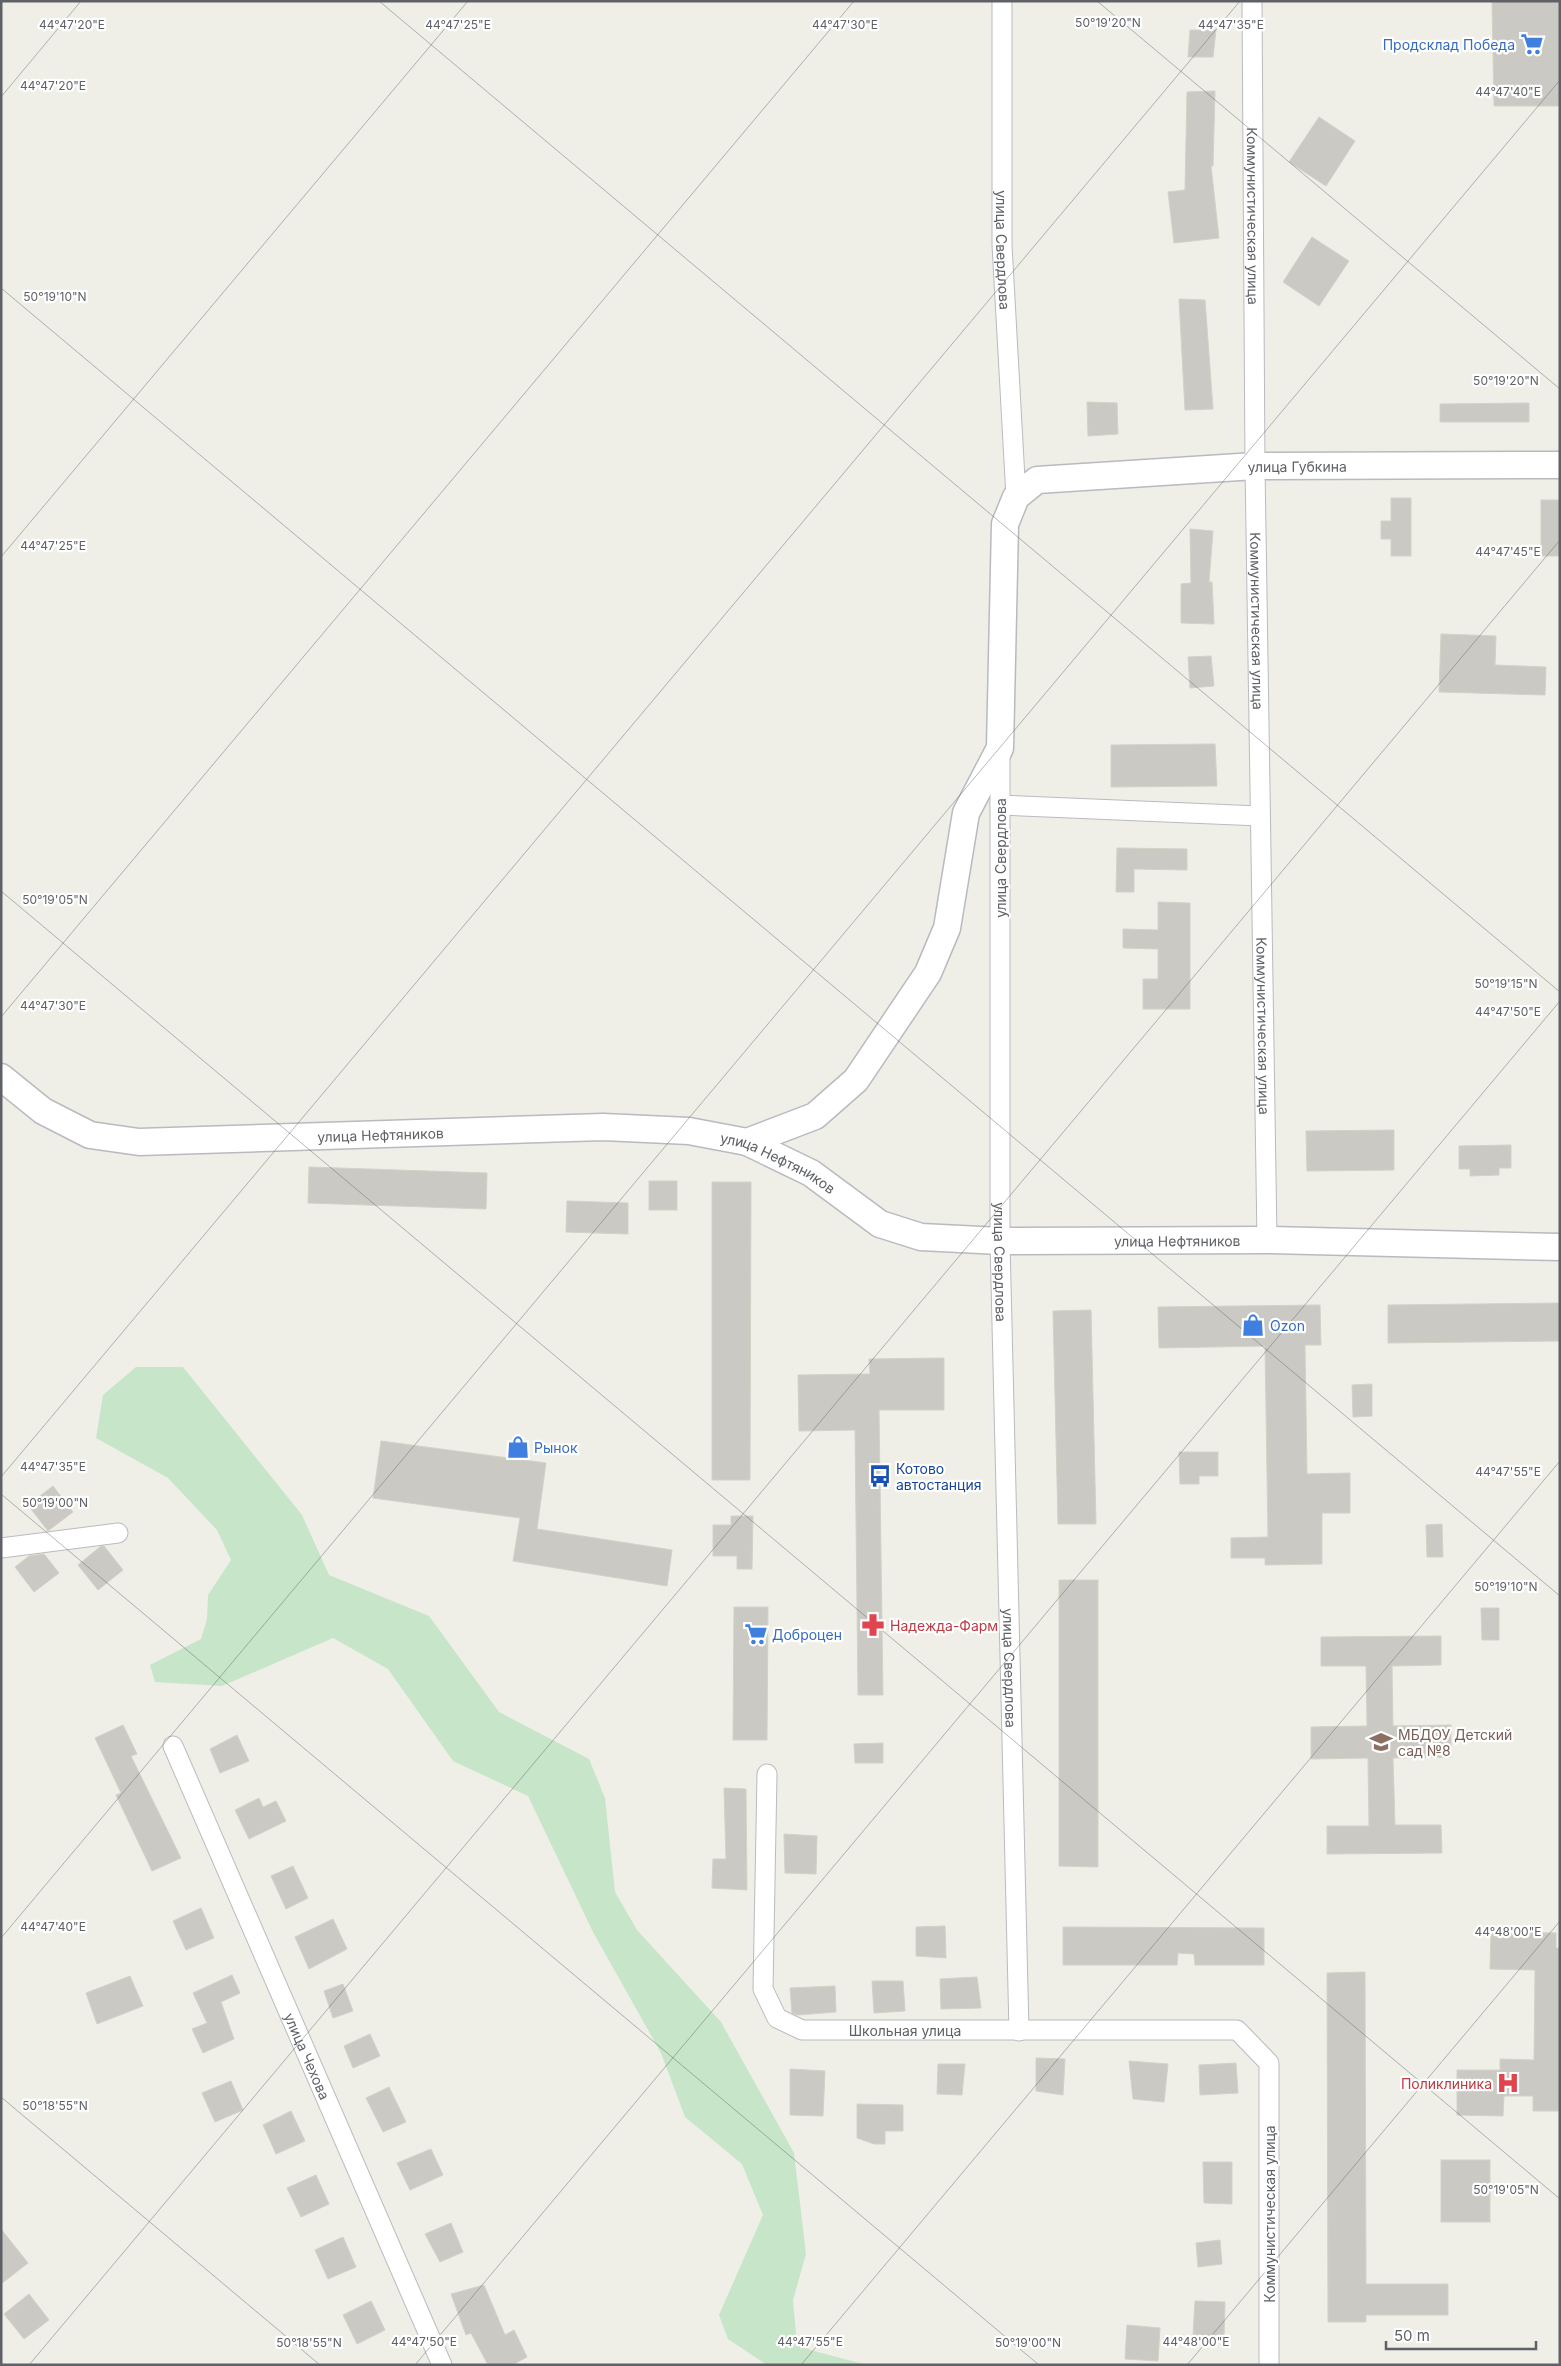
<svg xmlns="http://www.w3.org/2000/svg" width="1561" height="2366" font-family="Inter,sans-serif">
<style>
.green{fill:#c6e5c9}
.building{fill:#cbc9c4;stroke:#d4d1c6}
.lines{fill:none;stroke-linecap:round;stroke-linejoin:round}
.street-casing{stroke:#b9bbbf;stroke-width:21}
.secondary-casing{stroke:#b8babf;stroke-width:29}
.street{stroke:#fff;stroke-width:19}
.secondary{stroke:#fff;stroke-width:26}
.ticks{fill:none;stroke:#5e6166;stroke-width:1;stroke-opacity:0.45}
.labels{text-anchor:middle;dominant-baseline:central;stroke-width:4.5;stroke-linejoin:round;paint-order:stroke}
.shop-label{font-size:14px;fill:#366cbe;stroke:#fff;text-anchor:start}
.street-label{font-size:14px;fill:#5e6166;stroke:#fff}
.transit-label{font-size:14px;fill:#164399;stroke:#fff;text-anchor:start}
.health-label{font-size:14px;fill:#be3a42;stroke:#fff;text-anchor:start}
.education-label{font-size:14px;fill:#785e54;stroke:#fff;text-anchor:start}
.ticks-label{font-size:12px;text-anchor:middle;fill:#5e6166;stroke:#fff;stroke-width:4.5;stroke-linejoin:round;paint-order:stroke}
</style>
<rect width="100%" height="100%" fill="#efefe7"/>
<!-- green -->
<polygon class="green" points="136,1367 183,1367 302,1515 329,1575 429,1616 499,1712 589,1759 605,1798 615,1892 637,1930 721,2022 794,2153 806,2254 793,2300 796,2334 810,2350 867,2365 767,2365 728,2339 719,2315 763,2215 742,2164 685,2117 661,2053 593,1932 528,1796 453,1761 388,1669 333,1638 222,1686 155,1682 150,1665 201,1639 207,1619 208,1595 231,1560 217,1530 168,1478 96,1438 103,1395"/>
<!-- building -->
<g class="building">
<polygon points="1492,1 1560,1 1560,106 1494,106"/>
<polygon points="1190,30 1216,30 1213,57 1188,57"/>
<polygon points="1215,91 1213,166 1211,166 1219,238 1174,243 1168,192 1185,190 1187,92"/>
<polygon points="1319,117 1355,141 1326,186 1289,162"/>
<polygon points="1312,237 1349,261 1319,306 1283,282"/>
<polygon points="1179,299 1205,300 1213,409 1185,410"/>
<polygon points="1087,402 1117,403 1118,434 1088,436"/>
<polygon points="1529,403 1529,422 1440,422 1440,404"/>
<polygon points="1391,498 1411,498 1411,556 1391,556 1391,539 1381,539 1381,521 1391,521"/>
<rect x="1541" y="500" width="19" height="56"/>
<polygon points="1190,529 1213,531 1209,582 1212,582 1214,624 1181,623 1181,584 1191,583"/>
<polygon points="1441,634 1496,636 1495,665 1546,667 1545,695 1439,692"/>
<polygon points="1211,656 1214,686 1190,688 1188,657"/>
<polygon points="1215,744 1217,786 1111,787 1111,745"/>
<polygon points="1117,848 1187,849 1187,870 1134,869 1134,892 1116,892"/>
<polygon points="1158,902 1190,903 1190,1009 1143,1009 1143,979 1158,979 1158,949 1123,948 1123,929 1158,930"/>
<polygon points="1394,1130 1394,1170 1307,1171 1306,1131"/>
<polygon points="1511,1145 1511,1168 1499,1168 1499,1175 1470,1176 1470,1169 1459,1169 1459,1146"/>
<polygon points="309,1167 487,1173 486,1209 308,1203"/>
<rect x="649" y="1181" width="28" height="29"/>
<polygon points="712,1182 751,1182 750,1480 712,1480"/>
<polygon points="567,1201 628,1203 628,1234 566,1232"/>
<polygon points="1560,1303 1560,1341 1388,1343 1388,1305"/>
<polygon points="1320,1305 1321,1345 1305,1345 1307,1474 1350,1473 1350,1513 1322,1513 1322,1564 1265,1565 1265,1558 1231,1558 1231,1538 1268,1537 1265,1346 1159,1348 1158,1307"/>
<polygon points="1091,1310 1096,1524 1058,1524 1053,1311"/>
<polygon points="944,1358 944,1410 879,1410 883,1695 858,1695 855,1430 799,1431 798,1375 870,1374 869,1359"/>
<polygon points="1372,1384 1372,1416 1353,1417 1352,1385"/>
<polygon points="381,1441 546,1463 537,1529 672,1550 667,1586 513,1561 520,1518 373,1498"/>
<polygon points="1179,1452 1218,1452 1218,1476 1199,1476 1199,1484 1180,1484"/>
<polygon points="53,1486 73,1512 48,1531 28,1505"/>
<polygon points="731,1516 753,1516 752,1569 737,1569 737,1556 713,1556 713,1525 731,1525"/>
<polygon points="1442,1524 1443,1557 1427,1557 1426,1525"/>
<polygon points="101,1546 104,1546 123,1570 98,1590 78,1565"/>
<polygon points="44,1554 59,1573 34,1592 15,1567 29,1556"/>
<polygon points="1059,1580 1098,1580 1098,1867 1059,1866"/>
<polygon points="734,1607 768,1607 767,1740 733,1740"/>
<polygon points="1481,1608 1499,1608 1499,1640 1482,1640"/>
<polygon points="1441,1636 1441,1665 1392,1666 1393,1726 1451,1725 1451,1757 1393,1758 1395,1825 1441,1825 1442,1853 1327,1854 1327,1826 1369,1826 1368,1758 1311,1759 1311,1727 1367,1726 1366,1666 1321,1666 1321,1637"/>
<polygon points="123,1725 137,1754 131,1756 181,1858 152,1871 116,1795 121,1793 95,1738"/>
<polygon points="237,1735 249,1761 220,1773 210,1749"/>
<polygon points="883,1743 883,1763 855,1763 854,1744"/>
<polygon points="724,1788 746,1789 747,1890 712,1888 713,1859 726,1859"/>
<polygon points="259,1798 263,1807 276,1801 286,1821 249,1839 235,1810"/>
<polygon points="784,1834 817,1836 816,1874 785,1873"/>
<polygon points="293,1866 308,1898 286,1909 271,1876"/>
<polygon points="201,1908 214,1938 186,1950 173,1921"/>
<polygon points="333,1919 347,1949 309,1969 295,1937"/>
<polygon points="945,1926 946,1958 916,1956 916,1927"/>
<polygon points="1063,1927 1264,1928 1264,1965 1195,1965 1194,1954 1178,1953 1177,1965 1063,1965"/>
<polygon points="1491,1932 1556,1933 1556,1948 1560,1948 1560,2111 1533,2111 1533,2096 1504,2096 1503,2116 1457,2115 1457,2070 1500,2070 1500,2059 1534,2060 1535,1970 1490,1969"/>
<polygon points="1365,1972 1366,2284 1448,2284 1448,2315 1366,2315 1366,2322 1328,2322 1327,1973"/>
<polygon points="232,1975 240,1993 221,2002 234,2039 203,2053 192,2029 207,2023 193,1993"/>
<polygon points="130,1976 143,2006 97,2024 86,1993"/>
<polygon points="977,1977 981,2008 941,2009 940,1979"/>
<polygon points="872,1981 903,1981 905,2011 874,2013"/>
<polygon points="343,1984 353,2011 333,2018 324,1991"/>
<polygon points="835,1986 836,2012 797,2015 792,2013 790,1988"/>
<polygon points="370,2034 380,2056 353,2068 344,2046"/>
<polygon points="1036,2058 1065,2059 1063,2095 1036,2091"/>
<polygon points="1129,2061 1168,2064 1164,2102 1133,2099"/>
<polygon points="1236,2063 1238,2093 1200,2095 1199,2065"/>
<polygon points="938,2064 965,2064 962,2095 937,2094"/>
<polygon points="790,2069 825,2071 823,2116 790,2115"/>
<polygon points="231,2081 243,2110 215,2122 202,2093"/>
<polygon points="389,2087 406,2122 383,2132 366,2098"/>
<polygon points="857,2104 903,2105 903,2131 885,2131 885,2144 874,2144 857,2138"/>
<polygon points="291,2111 305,2141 276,2154 263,2125"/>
<polygon points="431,2149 443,2175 410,2190 397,2163"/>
<rect x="1441" y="2160" width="49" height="62"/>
<polygon points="1203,2162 1232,2162 1232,2204 1204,2203"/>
<polygon points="316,2175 329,2204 301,2217 287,2188"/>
<polygon points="451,2223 463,2252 440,2262 425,2234"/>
<polygon points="1,2229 28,2263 1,2284"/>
<polygon points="343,2237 356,2267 328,2279 315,2250"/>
<polygon points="1220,2240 1222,2264 1198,2267 1196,2243"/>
<polygon points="484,2285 505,2335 514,2330 527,2357 512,2365 488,2365 471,2333 466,2335 451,2294"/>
<polygon points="29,2294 49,2320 24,2339 4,2314"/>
<polygon points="371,2301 385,2330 357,2344 343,2315"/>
<polygon points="1195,2301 1225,2302 1224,2337 1193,2335"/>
<polygon points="1127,2325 1160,2328 1158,2361 1125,2359"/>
</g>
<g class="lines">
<defs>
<g id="street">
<path id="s1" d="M 1002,1 L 1002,245 L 1016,497"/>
<path id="s2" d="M 1252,1 L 1255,466 L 1267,1240"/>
<path id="s3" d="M 1000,750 L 1000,1241 L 1019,2031"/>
<polyline points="1000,805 1260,816"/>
<polyline points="1,1548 118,1533"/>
<path id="s4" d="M 173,1746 L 442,2365"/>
<path id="s5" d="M 767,1774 L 763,1989 L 777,2018 L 802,2030 L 1237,2030 L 1269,2063 L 1269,2365"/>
</g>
<g id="secondary">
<path id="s6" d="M 1,1077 L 43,1111 L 90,1135 L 139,1142 L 603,1127 L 689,1131 L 747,1142 L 811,1173 L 880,1224 L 921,1237 L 1000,1241 L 1267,1240 L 1560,1247"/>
<path id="s7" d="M 747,1142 L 815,1116 L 856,1080 L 928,973 L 947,928 L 966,813 L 1000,748 L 1005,524 L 1016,497 L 1037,480 L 1255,466 L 1560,465"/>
</g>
</defs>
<!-- street casing -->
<use href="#street" class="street-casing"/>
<!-- secondary casing -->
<use href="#secondary" class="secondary-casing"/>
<!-- street -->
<use href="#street" class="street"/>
<!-- secondary -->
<use href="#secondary" class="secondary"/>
</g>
<!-- ticks -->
<path class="ticks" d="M 379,1 L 1560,992M 1097,1 L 1560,389M 1,97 L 81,1M 1,288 L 1560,1596M 1,557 L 468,1M 1,891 L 1560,2199M 1,1017 L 854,1M 1,1477 L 1240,1M 1,1494 L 1039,2365M 1,1938 L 1560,80M 1,2097 L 320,2365M 29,2365 L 1560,540M 415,2365 L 1560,1001M 801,2365 L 1560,1461M 1187,2365 L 1560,1921"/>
<!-- icons -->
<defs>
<symbol id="supermarket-bare" viewBox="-9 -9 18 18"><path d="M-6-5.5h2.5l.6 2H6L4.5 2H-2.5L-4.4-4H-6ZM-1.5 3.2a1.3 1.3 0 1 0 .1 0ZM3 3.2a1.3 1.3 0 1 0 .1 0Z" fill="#3f7fe0" stroke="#fff" stroke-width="2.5" paint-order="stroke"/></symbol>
<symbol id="shop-bare" viewBox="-9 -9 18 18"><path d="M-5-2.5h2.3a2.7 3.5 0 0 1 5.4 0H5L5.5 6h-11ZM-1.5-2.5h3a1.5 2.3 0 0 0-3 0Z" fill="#3f7fe0" stroke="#fff" stroke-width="2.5" paint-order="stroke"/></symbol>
<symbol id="bus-bare" viewBox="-9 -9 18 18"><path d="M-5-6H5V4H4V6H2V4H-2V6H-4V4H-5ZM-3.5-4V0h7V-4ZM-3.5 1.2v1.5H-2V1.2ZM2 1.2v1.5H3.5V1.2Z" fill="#1a4fb4" stroke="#fff" stroke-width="2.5" paint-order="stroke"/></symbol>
<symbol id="pharmacy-bare" viewBox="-9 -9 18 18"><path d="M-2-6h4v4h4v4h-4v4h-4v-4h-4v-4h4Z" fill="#e0444e" stroke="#fff" stroke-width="2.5" paint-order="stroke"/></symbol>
<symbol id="school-bare" viewBox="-9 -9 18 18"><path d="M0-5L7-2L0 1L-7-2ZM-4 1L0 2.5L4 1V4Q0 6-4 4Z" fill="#8d6e63" stroke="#fff" stroke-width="2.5" paint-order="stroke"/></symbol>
<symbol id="hospital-bare" viewBox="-9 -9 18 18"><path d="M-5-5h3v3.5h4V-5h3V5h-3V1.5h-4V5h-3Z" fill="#e0444e" stroke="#fff" stroke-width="2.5" paint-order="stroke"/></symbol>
</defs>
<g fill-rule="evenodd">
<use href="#supermarket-bare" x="1516" y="28" width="32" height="32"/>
<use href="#shop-bare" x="1237" y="1309" width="32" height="32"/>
<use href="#shop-bare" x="502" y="1431" width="32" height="32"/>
<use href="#bus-bare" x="864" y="1460" width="32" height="32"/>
<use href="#pharmacy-bare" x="857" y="1609" width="32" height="32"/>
<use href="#supermarket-bare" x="740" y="1618" width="32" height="32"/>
<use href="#school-bare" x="1365" y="1726" width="32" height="32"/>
<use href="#hospital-bare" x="1492" y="2067" width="32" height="32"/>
</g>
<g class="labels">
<!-- shop labels -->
<g class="shop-label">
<text x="1515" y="44" text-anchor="end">Продсклад Победа</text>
<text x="1270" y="1325">Ozon</text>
<text x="534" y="1447">Рынок</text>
<text x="772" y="1634">Доброцен</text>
</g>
<!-- street labels -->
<g class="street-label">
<text stroke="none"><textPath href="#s2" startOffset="215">Коммунистическая улица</textPath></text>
<text stroke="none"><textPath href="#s1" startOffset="249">улица Свердлова</textPath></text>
<text stroke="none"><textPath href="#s7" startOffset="1036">улица Губкина</textPath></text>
<text stroke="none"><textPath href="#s2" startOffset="620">Коммунистическая улица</textPath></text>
<text transform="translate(1000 858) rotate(-90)">улица Свердлова</text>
<text stroke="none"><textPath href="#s2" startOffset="1025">Коммунистическая улица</textPath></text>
<text stroke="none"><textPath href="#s6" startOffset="398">улица Нефтяников</textPath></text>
<text stroke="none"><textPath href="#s6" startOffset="802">улица Нефтяников</textPath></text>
<text stroke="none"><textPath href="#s6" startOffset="1222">улица Нефтяников</textPath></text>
<text stroke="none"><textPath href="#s3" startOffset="512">улица Свердлова</textPath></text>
<text stroke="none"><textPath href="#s3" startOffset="918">улица Свердлова</textPath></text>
<text stroke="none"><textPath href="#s5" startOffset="378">Школьная улица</textPath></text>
<text stroke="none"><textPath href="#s4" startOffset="338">улица Чехова</textPath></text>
<text transform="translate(1269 2214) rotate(-90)">Коммунистическая улица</text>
</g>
<!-- transit labels -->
<g class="transit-label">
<text x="896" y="1468">Котово<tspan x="896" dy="16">автостанция</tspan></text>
</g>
<!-- health labels -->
<g class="health-label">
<text x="890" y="1625">Надежда-Фарм</text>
<text x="1492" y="2083" text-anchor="end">Поликлиника</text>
</g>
<!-- education labels -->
<g class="education-label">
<text x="1398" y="1734">МБДОУ Детский<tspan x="1398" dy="16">сад №8</tspan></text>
</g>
</g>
<g class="ticks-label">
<text x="1108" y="27">50°19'20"N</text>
<text x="72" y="29">44°47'20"E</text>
<text x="458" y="29">44°47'25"E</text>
<text x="845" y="29">44°47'30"E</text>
<text x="1231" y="29">44°47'35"E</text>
<text x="53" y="90">44°47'20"E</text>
<text x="1508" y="96">44°47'40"E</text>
<text x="55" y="301">50°19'10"N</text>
<text x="1506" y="385">50°19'20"N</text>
<text x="53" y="550">44°47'25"E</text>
<text x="1508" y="556">44°47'45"E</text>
<text x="55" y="904">50°19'05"N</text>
<text x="1506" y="988">50°19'15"N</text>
<text x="53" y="1010">44°47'30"E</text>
<text x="1508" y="1016">44°47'50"E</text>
<text x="53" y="1471">44°47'35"E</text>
<text x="1508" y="1476">44°47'55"E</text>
<text x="55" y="1507">50°19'00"N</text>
<text x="1506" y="1591">50°19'10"N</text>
<text x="53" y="1931">44°47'40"E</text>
<text x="1508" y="1936">44°48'00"E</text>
<text x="55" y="2110">50°18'55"N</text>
<text x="1506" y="2194">50°19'05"N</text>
<text x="424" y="2346">44°47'50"E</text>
<text x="810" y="2346">44°47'55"E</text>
<text x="1196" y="2346">44°48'00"E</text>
<text x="309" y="2347">50°18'55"N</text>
<text x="1028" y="2347">50°19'00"N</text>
</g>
<!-- border -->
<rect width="1561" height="2366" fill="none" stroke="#5e6166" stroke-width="5"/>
<!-- scale -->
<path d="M1386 2341v8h150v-8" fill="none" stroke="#5e6166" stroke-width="2.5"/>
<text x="1394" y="2341" font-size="15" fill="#5e6166" stroke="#ffffff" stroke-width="4" paint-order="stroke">50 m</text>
</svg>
